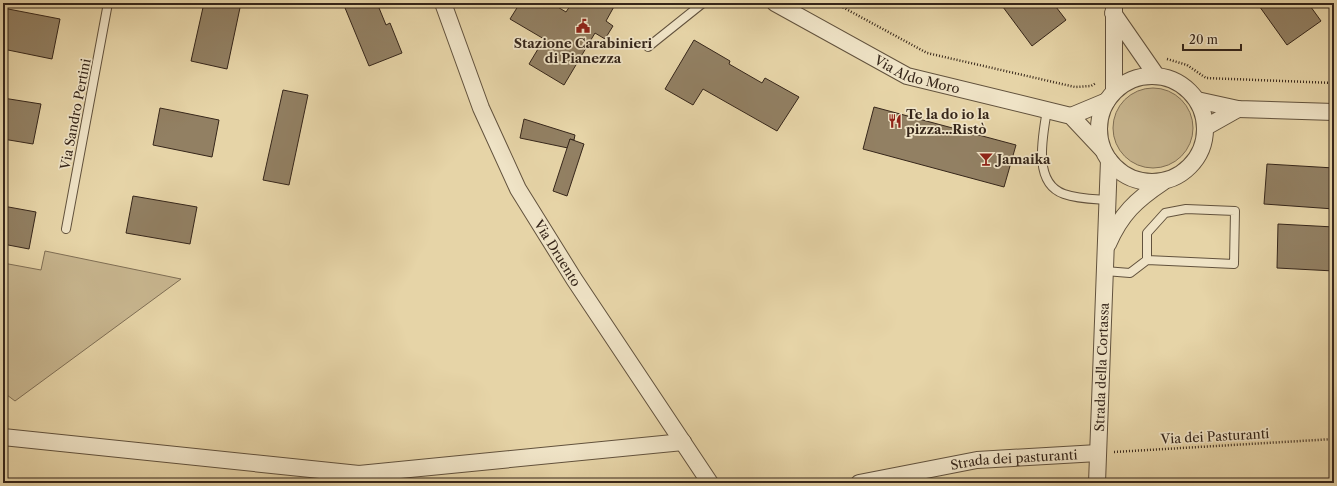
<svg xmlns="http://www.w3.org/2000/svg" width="1337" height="486" font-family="'Libre Caslon Text',serif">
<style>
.green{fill:#c8b68f;stroke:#7f6e54}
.building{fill:#928063;stroke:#36261a}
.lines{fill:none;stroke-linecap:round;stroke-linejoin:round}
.service-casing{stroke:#62523d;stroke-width:10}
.minor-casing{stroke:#62523d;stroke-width:18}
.path{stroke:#36261a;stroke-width:2.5;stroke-dasharray:1 2;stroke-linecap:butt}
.service{stroke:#efe3c6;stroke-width:8}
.minor{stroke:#efe3c6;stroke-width:16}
.labels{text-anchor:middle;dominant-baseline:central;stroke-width:3.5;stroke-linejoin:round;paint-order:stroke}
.poi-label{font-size:13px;font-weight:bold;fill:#36261a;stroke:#efe3c6;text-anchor:start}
.street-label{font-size:13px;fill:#36261a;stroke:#efe3c6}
</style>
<rect width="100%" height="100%" fill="#e6d4a7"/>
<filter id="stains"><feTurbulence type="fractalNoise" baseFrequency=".005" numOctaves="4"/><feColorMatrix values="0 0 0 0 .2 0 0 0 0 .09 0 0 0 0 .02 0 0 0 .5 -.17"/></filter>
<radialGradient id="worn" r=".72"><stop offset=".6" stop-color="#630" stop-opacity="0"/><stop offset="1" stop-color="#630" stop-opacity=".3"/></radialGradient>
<!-- green -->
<g class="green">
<circle cx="1153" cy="128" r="40"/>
<polygon points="45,251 181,279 15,401 3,392 3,263 41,270"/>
</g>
<!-- building -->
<g class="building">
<polygon points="204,3 241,3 227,69 191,61"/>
<polygon points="343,3 377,3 386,25 390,23 402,53 369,66"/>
<polygon points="520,3 551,3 566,12 572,3 616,3 606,21 613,26 605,39 595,33 564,85 529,64 544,39 510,19"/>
<polygon points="1000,3 1053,3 1066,20 1032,46"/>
<polygon points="1257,3 1308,3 1321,21 1287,45"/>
<polygon points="3,8 60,19 52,59 3,49"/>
<polygon points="694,40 730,61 729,64 762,83 765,78 799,97 777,131 703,89 693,105 665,89"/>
<polygon points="283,90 308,95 289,185 263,180"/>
<polygon points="3,98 41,104 33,144 3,139"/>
<polygon points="874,107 1016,145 1004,187 863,149"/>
<polygon points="160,108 219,120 212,157 153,145"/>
<polygon points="524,119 575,135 574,140 570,139 568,148 520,138"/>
<polygon points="570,139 584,144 567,196 553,191"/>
<polygon points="1267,164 1334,168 1334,209 1264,204"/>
<polygon points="133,196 197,207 190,244 126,233"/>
<polygon points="3,206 36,212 29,249 3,244"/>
<polygon points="1278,224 1334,227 1334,271 1277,268"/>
</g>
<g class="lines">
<defs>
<g id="service">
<polyline points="648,47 703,3"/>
<path d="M 1047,110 C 1043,135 1032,183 1064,194 C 1078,199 1093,199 1107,200"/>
<polyline points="66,229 108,3"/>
<polyline points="1105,271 1130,273 1147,260 1234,264 1235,211 1186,209 1165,213 1147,233 1147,260"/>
</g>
<g id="minor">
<path id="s1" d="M 443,3 L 481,108 L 518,189 L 574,279 L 710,483"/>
<path id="s2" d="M 775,3 L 907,76 L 1071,116 L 1102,149"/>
<polyline points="1114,3 1114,91"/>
<polyline points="1113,13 1156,75"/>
<circle cx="1152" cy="129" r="53"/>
<polyline points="1197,100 1238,109 1334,112"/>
<polyline points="1071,116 1107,101"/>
<polyline points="1206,127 1238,109"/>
<path d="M 1108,244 C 1121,214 1136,200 1163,182"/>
<polyline points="3,437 359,474 683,442"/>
<path id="s3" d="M 859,483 L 977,460 L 1098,453"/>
<path id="s4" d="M 1097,483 L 1109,160"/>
</g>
</defs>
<!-- service casing -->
<use href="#service" class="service-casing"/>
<!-- minor casing -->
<use href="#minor" class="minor-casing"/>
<!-- path -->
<g class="path">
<polyline points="835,3 927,53 1075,87 1091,86 1096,83"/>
<polyline points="1167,59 1187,65 1206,78 1334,83"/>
<polyline points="1114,452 1334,439"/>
</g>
<!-- service -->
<use href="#service" class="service"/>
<!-- minor -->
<use href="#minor" class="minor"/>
</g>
<!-- icons -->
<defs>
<symbol id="civic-bare" viewBox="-9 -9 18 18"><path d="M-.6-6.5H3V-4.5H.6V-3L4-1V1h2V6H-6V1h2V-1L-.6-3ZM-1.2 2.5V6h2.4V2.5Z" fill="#8f2418" stroke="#efe3c6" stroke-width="2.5" paint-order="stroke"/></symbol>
<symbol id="restaurant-bare" viewBox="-9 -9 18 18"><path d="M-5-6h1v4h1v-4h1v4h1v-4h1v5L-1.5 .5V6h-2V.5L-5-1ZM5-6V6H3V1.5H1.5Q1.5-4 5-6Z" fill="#8f2418" stroke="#efe3c6" stroke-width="2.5" paint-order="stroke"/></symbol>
<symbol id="bar-bare" viewBox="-9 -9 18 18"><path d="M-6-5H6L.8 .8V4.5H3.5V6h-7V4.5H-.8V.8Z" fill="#8f2418" stroke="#efe3c6" stroke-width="2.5" paint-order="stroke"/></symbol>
</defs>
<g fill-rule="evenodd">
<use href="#civic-bare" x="573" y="16" width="20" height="20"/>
<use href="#restaurant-bare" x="885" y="111" width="20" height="20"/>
<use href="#bar-bare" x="976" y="149" width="20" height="20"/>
</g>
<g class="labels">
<!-- poi labels -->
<g class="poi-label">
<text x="583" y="43" text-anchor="middle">Stazione Carabinieri<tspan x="583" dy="15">di Pianezza</tspan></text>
<text x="906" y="114">Te la do io la<tspan x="906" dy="15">pizza...Ristò</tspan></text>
<text x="997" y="159">Jamaika</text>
</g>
<!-- street labels -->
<g class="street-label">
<text stroke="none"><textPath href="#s2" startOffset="160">Via Aldo Moro</textPath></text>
<text transform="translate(75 114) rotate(-79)">Via Sandro Pertini</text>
<text stroke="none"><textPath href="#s1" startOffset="276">Via Druento</textPath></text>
<text stroke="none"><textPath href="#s4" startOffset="116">Strada della Cortassa</textPath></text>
<text transform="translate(1215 436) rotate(-3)">Via dei Pasturanti</text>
<text stroke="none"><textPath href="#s3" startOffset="157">Strada dei pasturanti</textPath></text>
</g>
</g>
<!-- margin -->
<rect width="1337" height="486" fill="none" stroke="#e6d4a7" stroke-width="16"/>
<rect x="4" y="4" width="1329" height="478" fill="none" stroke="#36261a" stroke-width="2"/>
<rect x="8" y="8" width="1321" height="470" fill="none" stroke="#36261a"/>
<!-- scale -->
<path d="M1183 44v6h58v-6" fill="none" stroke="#36261a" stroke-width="2"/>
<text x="1189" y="44" font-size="12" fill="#36261a" stroke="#efe3c6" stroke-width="3" paint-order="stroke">20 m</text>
<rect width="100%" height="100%" filter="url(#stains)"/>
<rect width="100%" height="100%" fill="url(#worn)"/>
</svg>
